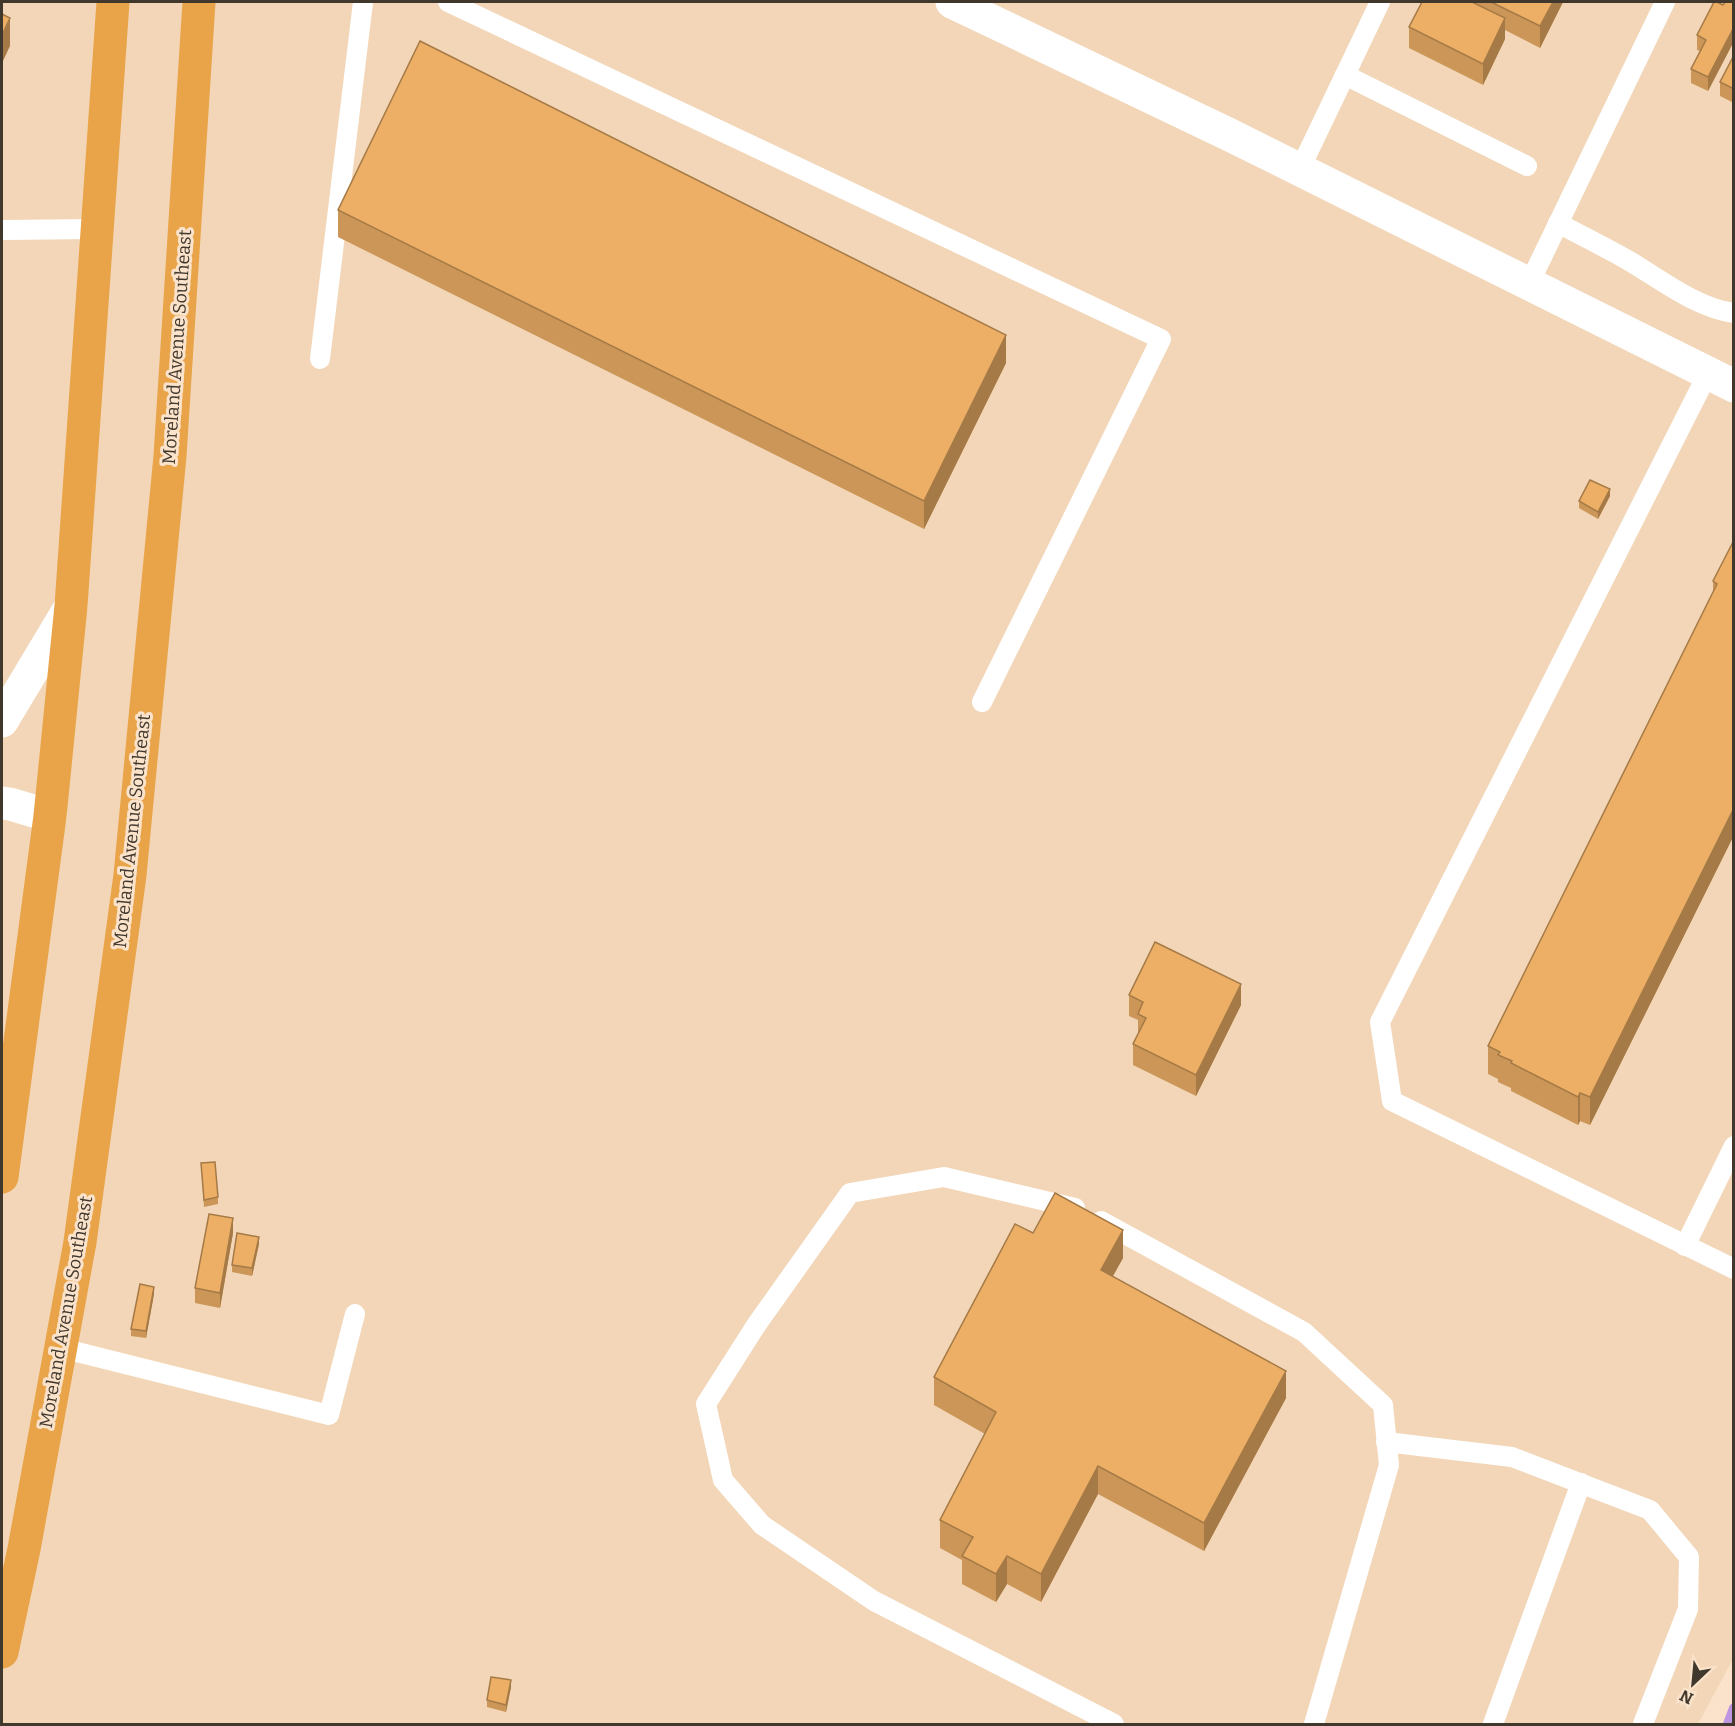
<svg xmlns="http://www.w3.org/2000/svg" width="1735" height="1726" font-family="Bitter,serif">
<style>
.built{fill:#f2d6b7}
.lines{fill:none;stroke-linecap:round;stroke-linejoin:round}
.stream{stroke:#be95e1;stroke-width:10}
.lane{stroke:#fff;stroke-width:20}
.street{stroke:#fff;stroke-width:33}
.secondary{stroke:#fff;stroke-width:33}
.highway{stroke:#e9a449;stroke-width:33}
.wall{fill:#cb9657}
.shaded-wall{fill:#a57a47}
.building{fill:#ecaf65;stroke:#a57a47;stroke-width:1.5}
.labels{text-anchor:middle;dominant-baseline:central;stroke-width:6;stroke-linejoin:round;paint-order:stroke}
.street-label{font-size:18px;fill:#40372d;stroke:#fae3ca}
</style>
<rect width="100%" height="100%" fill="#fae3ca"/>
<!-- built -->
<polygon class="built" points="2,2 1733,2 1734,1657 1698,1724 2,1724"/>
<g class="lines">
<!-- stream -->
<polyline class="stream" points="1728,1724 1734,1708"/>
<!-- lane -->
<g class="lane">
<polyline points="448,2 1161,339 982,702"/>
<polyline points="1345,75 1527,166"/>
<polyline points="1300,169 1380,2"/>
<path d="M 1558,223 C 1582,236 1607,248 1631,262 C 1663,281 1697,308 1734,313"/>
<polyline points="2,230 97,229"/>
<polyline points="1529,284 1665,2"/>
<polyline points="320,359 363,2"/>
<polyline points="1708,373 1380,1022 1392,1101 1734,1269"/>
<polyline points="1075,1208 944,1177 850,1193 757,1324 706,1404 723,1480 762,1525 874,1601 1114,1724"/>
<polyline points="1101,1221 1304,1332 1383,1405 1389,1465 1314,1724"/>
<polyline points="1685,1246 1734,1146"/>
<polyline points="61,1348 329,1415 355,1314"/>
<polyline points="1386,1442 1512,1457 1650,1510 1689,1557 1688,1609 1643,1724"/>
<polyline points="1493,1724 1581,1483"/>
</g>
<!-- street -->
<g class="street">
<polyline points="2,721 71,606"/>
<polyline points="2,803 10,804 50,816"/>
</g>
<!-- secondary -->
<polyline class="secondary" points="952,2 1230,135 1734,386"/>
<!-- highway -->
<g class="highway">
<polyline points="2,1177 50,816 71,606 113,2"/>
<polyline points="2,1652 24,1549 80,1242 130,875 170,456 199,2"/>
</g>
</g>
<!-- wall -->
<g class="wall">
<polygon points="1422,2 1563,2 1540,48 1505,30 1505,39 1483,85 1409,48 1409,27"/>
<polygon points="1734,2 1734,41 1708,91 1691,83 1691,69 1700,51 1697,50 1697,35 1723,5"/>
<polygon points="1734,55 1734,103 1720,96 1720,82"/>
<polygon points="338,210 1006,363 924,529 338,237"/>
<polygon points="1610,496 1598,519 1579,508 1579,501"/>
<polygon points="1734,540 1734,835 1590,1125 1580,1121 1578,1125 1511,1091 1511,1088 1498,1082 1498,1079 1488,1074 1488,1046 1713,593 1713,581"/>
<polygon points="1129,995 1241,1005 1196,1096 1133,1065 1133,1044 1138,1034 1138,1020 1129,1016"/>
<polygon points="201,1163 218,1197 218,1204 204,1207"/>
<polygon points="233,1233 220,1308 195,1303 195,1288"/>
<polygon points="1033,1233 1123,1258 1113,1276 1286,1398 1204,1551 1098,1494 1041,1602 1007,1584 996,1602 962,1584 962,1560 940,1548 940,1520 985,1434 934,1405 934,1377"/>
<polygon points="259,1244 252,1276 232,1272 232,1265"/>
<polygon points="154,1294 146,1338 131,1336 131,1329"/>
<polygon points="511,1687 506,1712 487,1707 487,1700"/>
</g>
<!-- shaded-wall -->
<g class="shaded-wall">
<polygon points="1553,2 1563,2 1540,48 1540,26"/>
<polygon points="10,18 10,46 2,63 2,35"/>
<polygon points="1505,18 1505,39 1483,85 1483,64"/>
<polygon points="1734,27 1734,41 1708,91 1708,77"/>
<polygon points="1006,335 1006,363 924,529 924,501"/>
<polygon points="1610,489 1610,496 1598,519 1598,512"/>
<polygon points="1734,808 1734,835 1590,1125 1590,1097"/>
<polygon points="1241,984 1241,1005 1196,1096 1196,1075"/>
<polygon points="1580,1093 1580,1121 1578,1125 1578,1097"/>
<polygon points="233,1218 233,1233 220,1308 220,1293"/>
<polygon points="1123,1230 1123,1258 1101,1297 1101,1270"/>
<polygon points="259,1237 259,1244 252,1276 252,1268"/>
<polygon points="154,1287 154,1294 146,1338 146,1331"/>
<polygon points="1286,1371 1286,1398 1204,1551 1204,1523"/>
<polygon points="1098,1466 1098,1494 1041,1602 1041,1574"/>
<polygon points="1007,1556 1007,1584 996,1602 996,1574"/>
<polygon points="511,1680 511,1687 506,1712 506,1705"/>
</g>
<!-- building -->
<g class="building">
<polygon points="1422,2 1472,2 1505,18 1483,64 1409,27"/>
<polygon points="1491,2 1553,2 1540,26"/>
<polygon points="1714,2 1717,2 1723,5 1725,2 1734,2 1734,27 1708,77 1691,69 1706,40 1697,35"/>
<polygon points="2,14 10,18 2,35"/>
<polygon points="420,41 1006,335 924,501 338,210"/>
<polygon points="1734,55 1734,89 1720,82"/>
<polygon points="1590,480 1610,489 1598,512 1579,501"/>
<polygon points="1734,540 1734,808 1590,1097 1580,1093 1578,1097 1511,1063 1512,1061 1498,1055 1500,1052 1488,1046 1717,584 1713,581"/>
<polygon points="1155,942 1241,984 1196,1075 1133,1044 1146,1018 1138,1014 1143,1002 1129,995"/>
<polygon points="215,1162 218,1197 204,1200 201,1163"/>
<polygon points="1055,1193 1123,1230 1101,1270 1286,1371 1204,1523 1098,1466 1041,1574 1007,1556 996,1574 962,1556 973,1537 940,1520 996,1412 934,1377 1015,1224 1033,1233"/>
<polygon points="209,1214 233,1218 220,1293 195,1288"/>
<polygon points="237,1233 259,1237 252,1268 232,1265"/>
<polygon points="140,1284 154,1287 146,1331 131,1329"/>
<polygon points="491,1677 511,1680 506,1705 487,1700"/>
</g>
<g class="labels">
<!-- street labels -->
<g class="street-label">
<text transform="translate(177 347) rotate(-86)">Moreland Avenue Southeast</text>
<text transform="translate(132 831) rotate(-84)">Moreland Avenue Southeast</text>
<text transform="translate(66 1312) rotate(-80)">Moreland Avenue Southeast</text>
</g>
</g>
<!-- border -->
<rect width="1735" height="1726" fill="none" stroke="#40372d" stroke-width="6"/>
<!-- north arrow -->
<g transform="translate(1693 1684) rotate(206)" stroke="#fae3ca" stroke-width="4.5" paint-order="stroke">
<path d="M0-4.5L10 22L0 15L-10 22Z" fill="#40372d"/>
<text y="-9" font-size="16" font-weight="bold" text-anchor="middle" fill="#40372d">N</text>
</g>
</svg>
